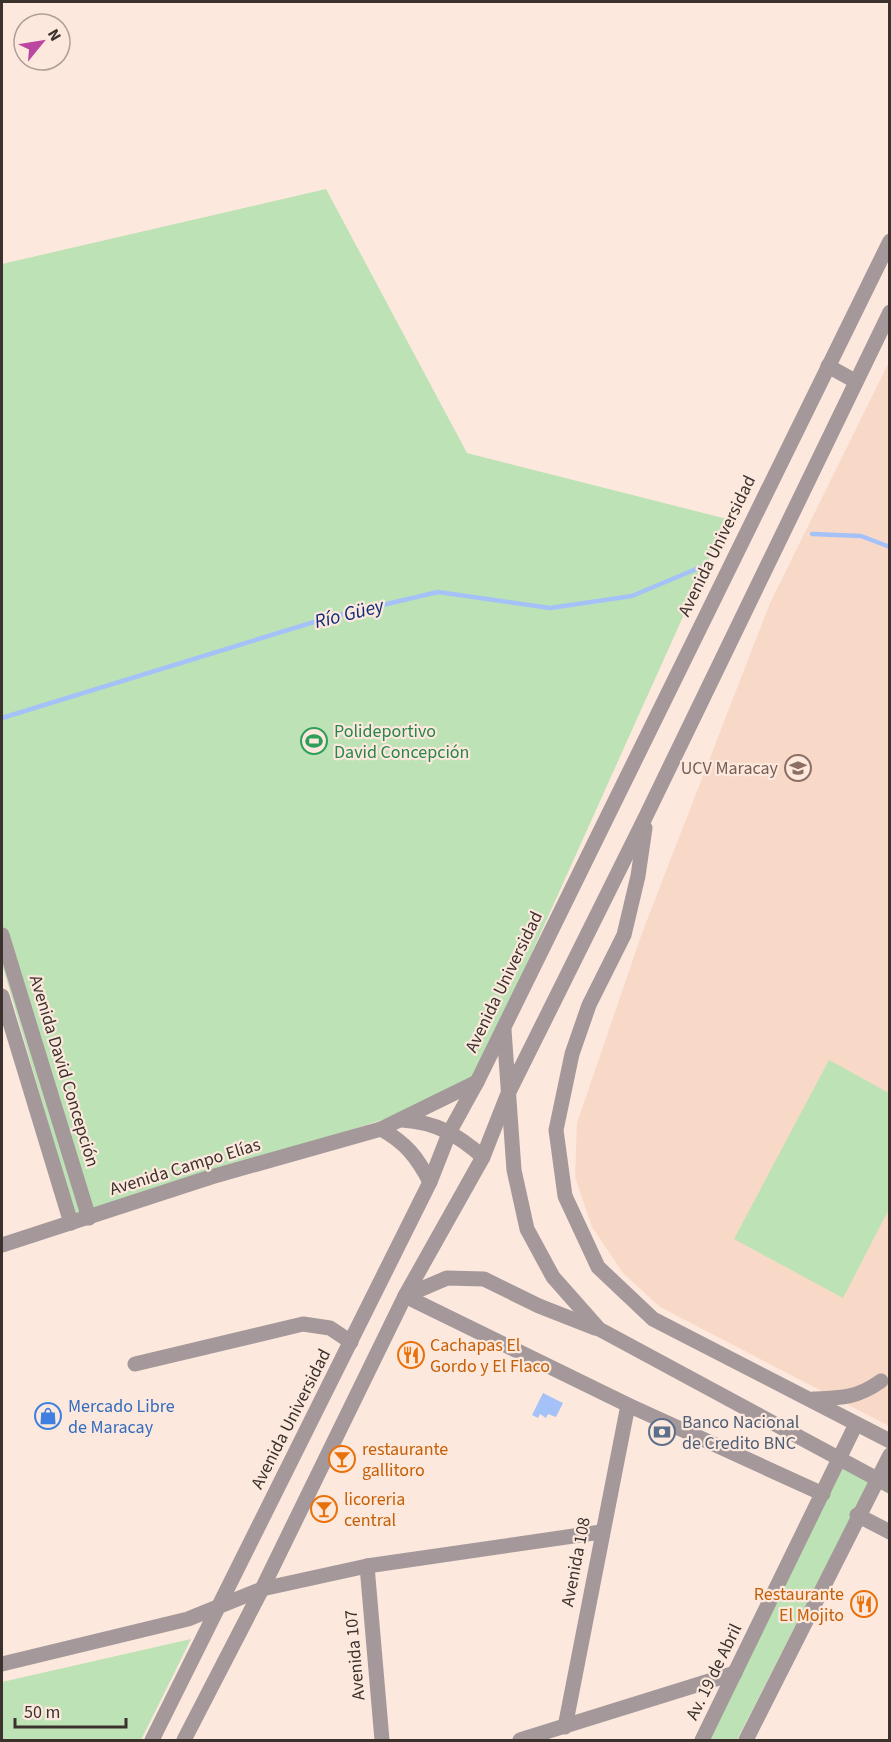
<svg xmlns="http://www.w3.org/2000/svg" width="891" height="1742" font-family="'Source Sans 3',sans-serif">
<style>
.built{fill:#f8d9c7}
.green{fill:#bde2b5}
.water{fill:#a5c2f8}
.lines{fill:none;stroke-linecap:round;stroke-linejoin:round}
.stream{stroke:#a5c2f8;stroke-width:4.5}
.minor{stroke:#a4989a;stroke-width:15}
.labels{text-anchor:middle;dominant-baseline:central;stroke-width:4.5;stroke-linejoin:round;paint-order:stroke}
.street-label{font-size:18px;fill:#3b322d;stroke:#fce8dd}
.leisure-label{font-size:18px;fill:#27864d;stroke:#fce8dd;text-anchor:start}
.education-label{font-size:18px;fill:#785e54;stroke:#fce8dd;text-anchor:end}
.food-label{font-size:18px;fill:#c56008;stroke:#fce8dd;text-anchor:start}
.shop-label{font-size:18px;fill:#366cbe;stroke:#fce8dd;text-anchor:start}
.service-label{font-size:18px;fill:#4e5e75;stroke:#fce8dd;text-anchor:start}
.water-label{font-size:20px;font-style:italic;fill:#0b2c78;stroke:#fce8dd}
</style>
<rect width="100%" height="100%" fill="#fce8dd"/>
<!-- built -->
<polygon class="built" points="889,362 889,1426 660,1307 623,1273 592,1227 575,1177 577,1123 642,933 770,603"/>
<!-- green -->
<g class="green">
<polygon points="326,189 467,453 727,519 469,1092 76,1218 2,964 2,264"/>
<polygon points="829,1060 889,1093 889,1209 843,1298 734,1239"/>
<polygon points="842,1468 869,1481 737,1740 706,1740"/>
<polygon points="191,1639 141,1740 2,1740 2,1682"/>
</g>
<!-- water -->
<polygon class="water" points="543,1393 563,1403 556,1417 548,1414 546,1418 540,1414 538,1418 532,1415"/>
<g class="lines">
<!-- stream -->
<g class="stream">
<polyline points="812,534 861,536 890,547"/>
<polyline points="2,718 327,618 438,592 550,608 632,596 701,567"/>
</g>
<!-- minor -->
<g class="minor">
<polyline points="828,366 855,381"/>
<polyline points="645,828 638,876 624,935 589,1005 572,1054 556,1130 565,1196 598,1267 653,1319 890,1441"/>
<polyline points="2,935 89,1218"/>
<polyline points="2,996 71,1223"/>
<polyline points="504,1030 514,1170 527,1229 553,1277 599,1329 890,1486"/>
<path d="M 402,1120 C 436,1122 458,1135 483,1157"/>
<path d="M 381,1129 C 406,1143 417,1157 430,1182"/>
<polyline points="2,1245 211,1177 381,1129 477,1082"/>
<polyline points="405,1296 628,1405 823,1494"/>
<polyline points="405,1296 447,1278 484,1279 539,1306 595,1328"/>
<polyline points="135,1364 303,1324 330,1328 351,1342"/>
<path d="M 813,1399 C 842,1398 857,1398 881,1381"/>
<polyline points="857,1515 890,1532"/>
<polyline points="367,1566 382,1740"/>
<polyline points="2,1664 188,1619 262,1589 367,1566 601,1532"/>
<polyline points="565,1727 628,1405"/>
<polyline points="152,1740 430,1182 450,1131 477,1082 890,241"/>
<polyline points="184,1740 262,1589 405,1296 483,1157 507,1096 646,816 890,312"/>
<polyline points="520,1740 735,1673"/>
<polyline points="702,1740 856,1424"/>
<polyline points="746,1740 890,1455"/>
</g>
</g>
<!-- icons -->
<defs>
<symbol id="stadium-ring" viewBox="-11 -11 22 22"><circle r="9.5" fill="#fce8dd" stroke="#2e9e5b" stroke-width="1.5"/><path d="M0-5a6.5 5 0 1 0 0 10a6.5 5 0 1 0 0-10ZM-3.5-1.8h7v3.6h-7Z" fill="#2e9e5b"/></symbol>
<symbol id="university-ring" viewBox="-11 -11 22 22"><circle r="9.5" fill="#fce8dd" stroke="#8d6e63" stroke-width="1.5"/><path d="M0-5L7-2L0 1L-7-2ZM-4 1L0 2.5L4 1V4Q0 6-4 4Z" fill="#8d6e63"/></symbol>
<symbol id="restaurant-ring" viewBox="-11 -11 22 22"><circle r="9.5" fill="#fce8dd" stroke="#e8710a" stroke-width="1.5"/><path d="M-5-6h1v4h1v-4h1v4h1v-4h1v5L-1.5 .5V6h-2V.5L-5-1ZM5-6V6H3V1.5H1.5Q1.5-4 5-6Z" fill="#e8710a"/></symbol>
<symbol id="shop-ring" viewBox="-11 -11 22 22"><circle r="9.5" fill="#fce8dd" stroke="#3f7fe0" stroke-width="1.5"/><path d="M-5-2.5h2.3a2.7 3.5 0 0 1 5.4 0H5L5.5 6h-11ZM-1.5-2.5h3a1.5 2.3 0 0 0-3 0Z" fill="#3f7fe0"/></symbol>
<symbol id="bank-ring" viewBox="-11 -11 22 22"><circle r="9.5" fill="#fce8dd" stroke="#5c6f8a" stroke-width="1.5"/><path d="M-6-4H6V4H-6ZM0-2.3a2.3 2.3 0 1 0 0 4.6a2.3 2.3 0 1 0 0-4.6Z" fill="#5c6f8a"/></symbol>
<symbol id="bar-ring" viewBox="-11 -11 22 22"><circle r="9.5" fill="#fce8dd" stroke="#e8710a" stroke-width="1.5"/><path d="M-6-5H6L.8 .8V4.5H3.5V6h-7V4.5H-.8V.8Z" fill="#e8710a"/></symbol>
</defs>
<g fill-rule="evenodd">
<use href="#stadium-ring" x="299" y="726" width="30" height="30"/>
<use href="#university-ring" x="783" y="753" width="30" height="30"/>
<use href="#restaurant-ring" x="396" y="1340" width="30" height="30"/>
<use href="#shop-ring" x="33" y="1401" width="30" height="30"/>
<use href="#bank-ring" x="647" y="1417" width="30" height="30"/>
<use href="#bar-ring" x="327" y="1444" width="30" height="30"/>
<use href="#bar-ring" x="309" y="1494" width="30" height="30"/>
<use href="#restaurant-ring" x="849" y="1589" width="30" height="30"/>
</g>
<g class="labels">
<!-- street labels -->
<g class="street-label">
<text transform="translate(717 546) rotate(-64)">Avenida Universidad</text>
<text transform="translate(504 982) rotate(-64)">Avenida Universidad</text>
<text transform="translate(64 1071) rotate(73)">Avenida David Concepción</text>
<text transform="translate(185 1167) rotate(-17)">Avenida Campo Elías</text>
<text transform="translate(291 1419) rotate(-63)">Avenida Universidad</text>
<text transform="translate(576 1562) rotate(-79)">Avenida 108</text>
<text transform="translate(355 1655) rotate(-95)">Avenida 107</text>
<text transform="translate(714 1672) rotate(-64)">Av. 19 de Abril</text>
</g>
<!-- leisure labels -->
<g class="leisure-label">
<text x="334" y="731">Polideportivo<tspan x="334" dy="21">David Concepción</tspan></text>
</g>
<!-- education labels -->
<g class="education-label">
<text x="778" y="768">UCV Maracay</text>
</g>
<!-- food labels -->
<g class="food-label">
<text x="430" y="1345">Cachapas El<tspan x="430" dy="21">Gordo y El Flaco</tspan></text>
<text x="362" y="1449">restaurante<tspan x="362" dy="21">gallitoro</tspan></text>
<text x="344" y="1499">licoreria<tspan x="344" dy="21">central</tspan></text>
<text x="844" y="1594" text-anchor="end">Restaurante<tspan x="844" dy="21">El Mojito</tspan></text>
</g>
<!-- shop labels -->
<g class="shop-label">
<text x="68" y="1406">Mercado Libre<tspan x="68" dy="21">de Maracay</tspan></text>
</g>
<!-- service labels -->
<g class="service-label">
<text x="682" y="1422">Banco Nacional<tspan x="682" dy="21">de Credito BNC</tspan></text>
</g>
<!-- water labels -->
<g class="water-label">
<text transform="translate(349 614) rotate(-14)">Río Güey</text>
</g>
</g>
<!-- border -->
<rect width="891" height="1742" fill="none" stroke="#3b322d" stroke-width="6"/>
<!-- north arrow -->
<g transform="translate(42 42) rotate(60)"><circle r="28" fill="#fce8dd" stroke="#af9f97" stroke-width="1.5"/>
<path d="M0-4.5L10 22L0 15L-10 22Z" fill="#bb47a0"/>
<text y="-9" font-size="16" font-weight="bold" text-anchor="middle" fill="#3b322d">N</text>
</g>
<!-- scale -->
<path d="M15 1718v9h111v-9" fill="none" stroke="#3b322d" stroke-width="3"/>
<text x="24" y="1718" font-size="18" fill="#3b322d" stroke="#fce8dd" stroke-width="4.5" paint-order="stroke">50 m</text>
</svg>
